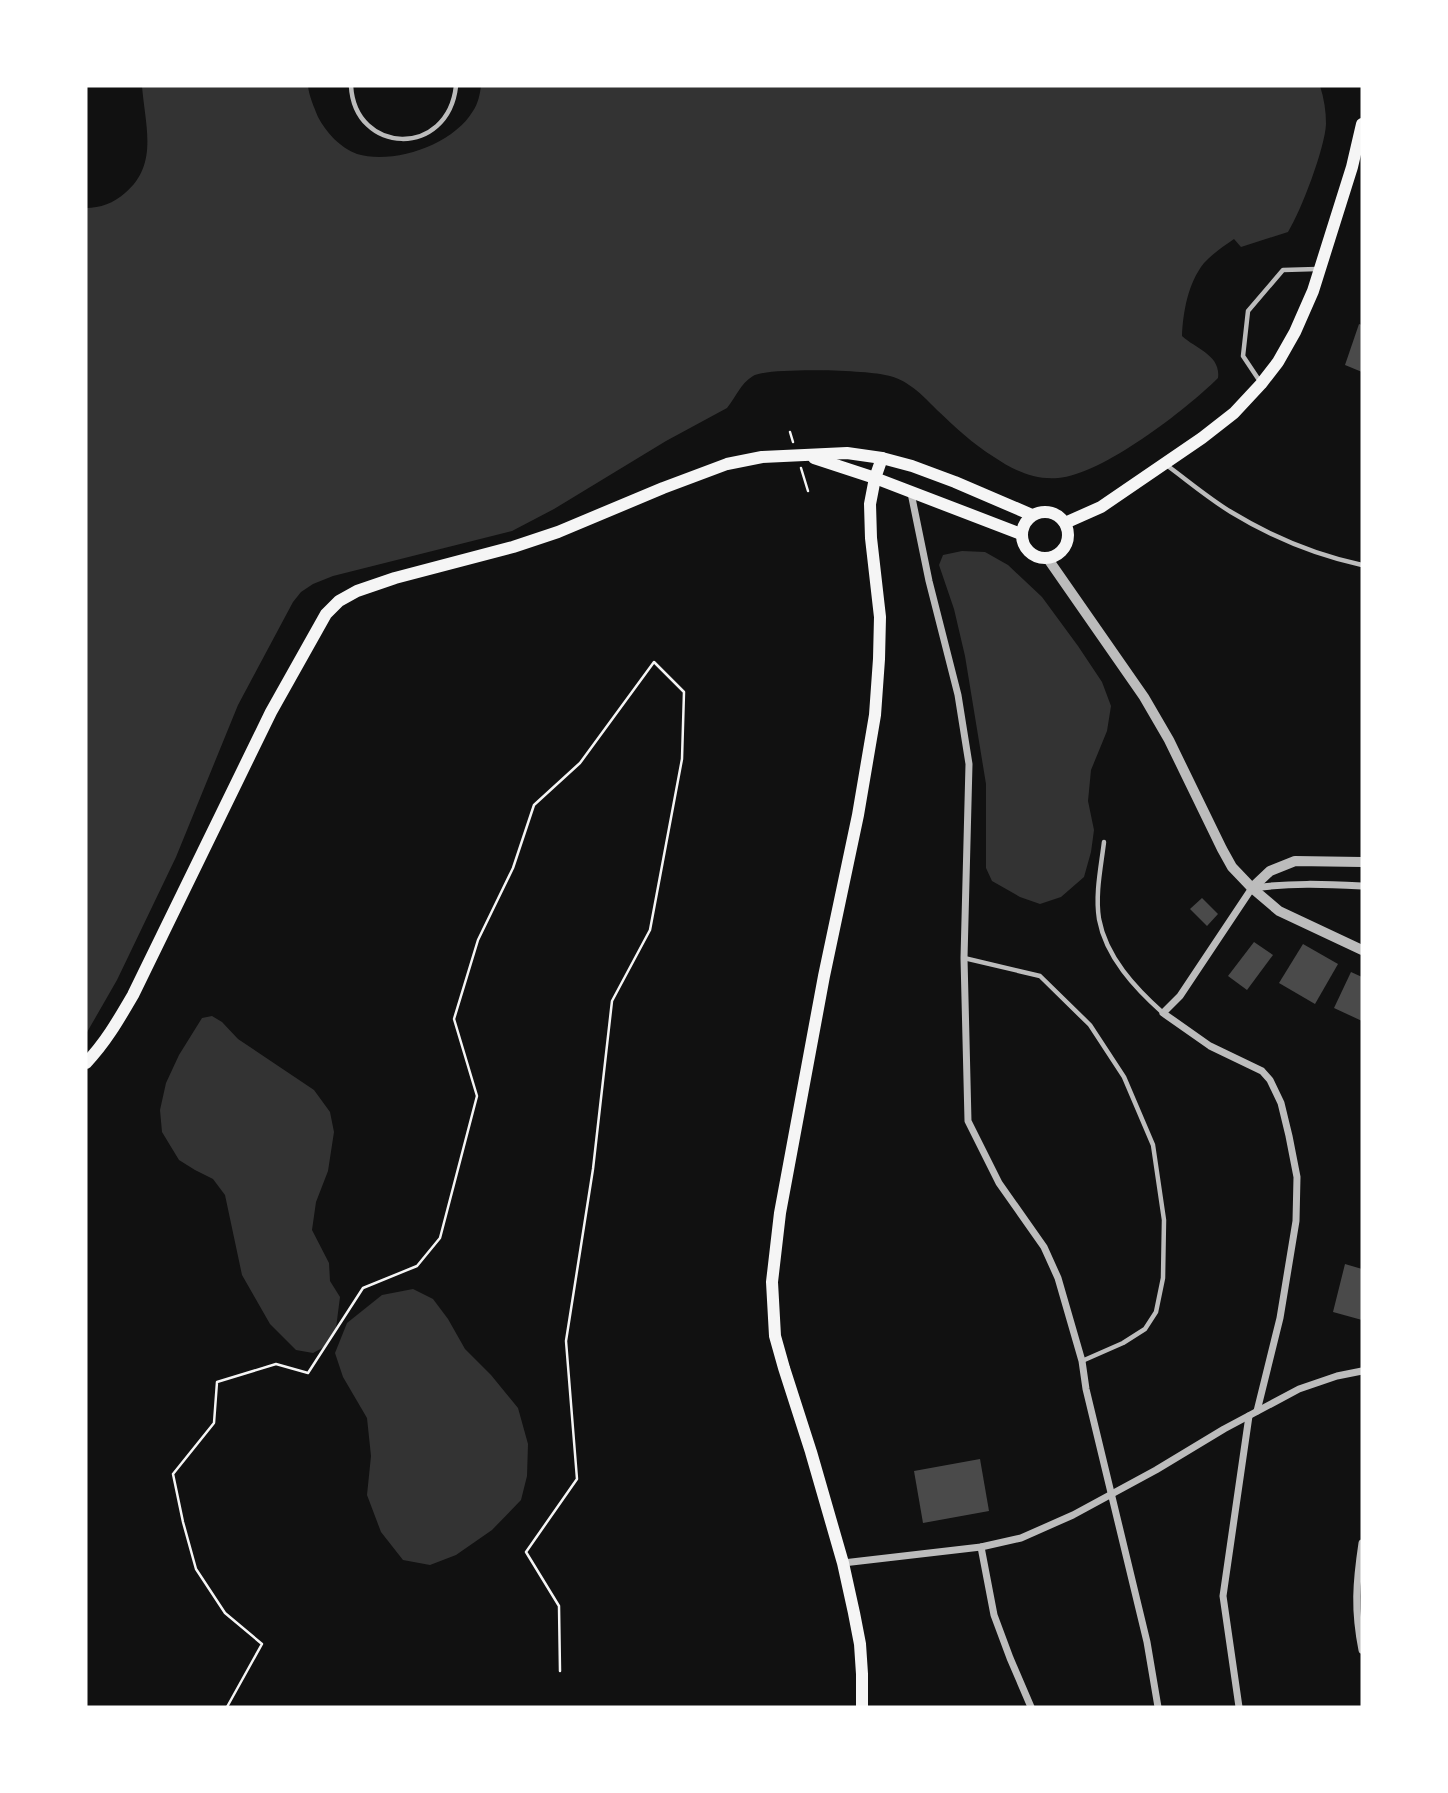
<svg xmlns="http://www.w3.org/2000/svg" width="1448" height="1793" font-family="Barlow,sans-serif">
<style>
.water{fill:#333}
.building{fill:#4a4a4a}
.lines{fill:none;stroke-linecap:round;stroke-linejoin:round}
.path{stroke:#f5f5f5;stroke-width:2.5}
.service{stroke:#bcbcbc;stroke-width:4.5}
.minor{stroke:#bcbcbc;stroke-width:7}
.tertiary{stroke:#bcbcbc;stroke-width:10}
.secondary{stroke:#f5f5f5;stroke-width:12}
</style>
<rect width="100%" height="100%" fill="#111"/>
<!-- water -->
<g class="water">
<path d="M 142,86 L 308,86 C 309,96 314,107 318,117 C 326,132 340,148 357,154 C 393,165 453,145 473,111 C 478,104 480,94 481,86 L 1320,86 C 1324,98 1326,111 1326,124 C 1325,148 1301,211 1288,232 L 1241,247 L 1234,239 C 1224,246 1212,254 1204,263 C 1188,283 1183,312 1182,336 C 1196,349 1221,355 1218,378 C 1187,409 1102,475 1058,478 C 1034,480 1013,470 994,457 C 973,444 955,427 937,410 C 928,401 919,391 909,385 C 903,380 892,376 885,375 C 866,370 768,367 753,376 C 740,384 736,397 727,408 L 666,441 L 554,509 L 512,531 L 333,576 L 313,584 L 301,592 L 293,602 L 238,705 L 176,857 L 117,980 L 86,1034 L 86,208 C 100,208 114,203 125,193 C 159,165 145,125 142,86 Z"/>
<polygon points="962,551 985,552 1008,565 1042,597 1078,646 1102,682 1111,706 1107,731 1091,770 1088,801 1094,830 1091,852 1084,877 1061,897 1040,904 1020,897 992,881 986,868 986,784 965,656 954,609 939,565 943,555"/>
<polygon points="212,1016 222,1022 238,1039 314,1090 330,1112 334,1132 328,1171 316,1202 312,1230 329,1263 330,1281 340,1297 336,1328 326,1346 313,1353 296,1350 270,1324 242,1275 225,1195 213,1179 195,1170 179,1160 162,1132 160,1110 166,1083 179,1055 202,1018"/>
<polygon points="413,1289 433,1299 448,1319 465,1349 491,1375 518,1408 528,1444 527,1476 521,1500 492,1530 456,1555 430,1565 403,1560 381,1532 367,1495 371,1456 367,1418 343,1377 335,1353 347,1323 382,1295"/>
</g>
<!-- building -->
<g class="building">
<polygon points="1359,324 1362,325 1362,372 1345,365"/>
<polygon points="1202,898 1218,914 1207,926 1190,909"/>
<polygon points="1254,942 1273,955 1247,990 1228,976"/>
<polygon points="1303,944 1338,964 1315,1004 1279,983"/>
<polygon points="1351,972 1362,977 1362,1021 1334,1008"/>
<polygon points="1345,1264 1362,1269 1362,1320 1333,1312"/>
<polygon points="980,1459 989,1511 923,1523 914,1471"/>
</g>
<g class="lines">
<!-- path -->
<g class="path">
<polyline points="790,432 793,442"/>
<polyline points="801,468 808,491"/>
<polyline points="227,1707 262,1644 225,1613 196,1569 183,1522 173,1474 214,1423 217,1382 276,1364 308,1373 363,1288 417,1266 440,1238 477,1096 454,1019 478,940 513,868 534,805 580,763 654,662 684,692 682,759 650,930 612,1001 593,1169 566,1341 577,1479 526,1552 559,1606 560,1671"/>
</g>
<!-- service -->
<g class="service">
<path d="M 351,86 C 355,155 448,158 456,86"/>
<polyline points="1261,383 1243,356 1248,311 1283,270 1317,269"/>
<path d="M 1165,464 C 1187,480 1208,498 1231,512 C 1272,537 1316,555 1362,565"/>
<path d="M 1104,842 C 1101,867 1095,894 1099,919 C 1106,957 1135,988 1163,1013"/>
<polyline points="964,958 1040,976 1090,1025 1124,1077 1153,1145 1164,1220 1163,1278 1156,1312 1145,1329 1123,1343 1082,1361"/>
</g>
<!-- minor -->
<g class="minor">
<polyline points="911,493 929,581 958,695 969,764 964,958 968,1121 999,1183 1044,1247 1058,1278 1082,1361 1086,1389 1147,1642 1158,1707"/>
<path d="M 1257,1411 L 1280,1318 L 1296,1221 L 1297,1177 L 1289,1136 L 1281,1103 L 1270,1080 L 1262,1071 L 1210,1046 L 1163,1013 L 1180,996 L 1252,888 C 1292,883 1322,884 1362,886"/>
<path d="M 1362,1543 C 1356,1583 1354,1610 1362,1650"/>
<polyline points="981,1547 994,1615 1010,1658 1031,1707"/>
<polyline points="843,1563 981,1547 1021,1538 1073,1515 1156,1470 1224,1429 1299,1389 1337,1376 1362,1371"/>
<polyline points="1239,1707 1223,1596 1249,1416"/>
</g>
<!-- tertiary -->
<g class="tertiary">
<polyline points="1048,559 1144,697 1169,740 1222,849 1232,867 1252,888 1279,911 1362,950"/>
<polyline points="1252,888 1270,871 1295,861 1362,862"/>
</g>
<!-- secondary -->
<g class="secondary">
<polyline points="814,458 875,478 1021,534"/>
<circle cx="1045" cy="535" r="23"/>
<polyline points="1065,523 1101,507 1202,438 1234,413 1261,384 1278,362 1295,332 1313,291 1352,167 1362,124"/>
<path d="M 86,1063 C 106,1042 119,1019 133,995 L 271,712 L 326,614 L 339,601 L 357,591 L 395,578 L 513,547 L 558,532 L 663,488 L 727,464 L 762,457 L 847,453 L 882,458 L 912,466 L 955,482 L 1032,515"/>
<polyline points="862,1707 862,1674 860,1644 854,1613 843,1563 811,1452 784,1368 775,1336 772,1282 780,1213 824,976 858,815 875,715 879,659 880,617 871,538 870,504 875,478 882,458"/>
</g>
</g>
<!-- border -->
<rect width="1448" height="1793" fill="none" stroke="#ffffff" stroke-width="175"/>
</svg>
